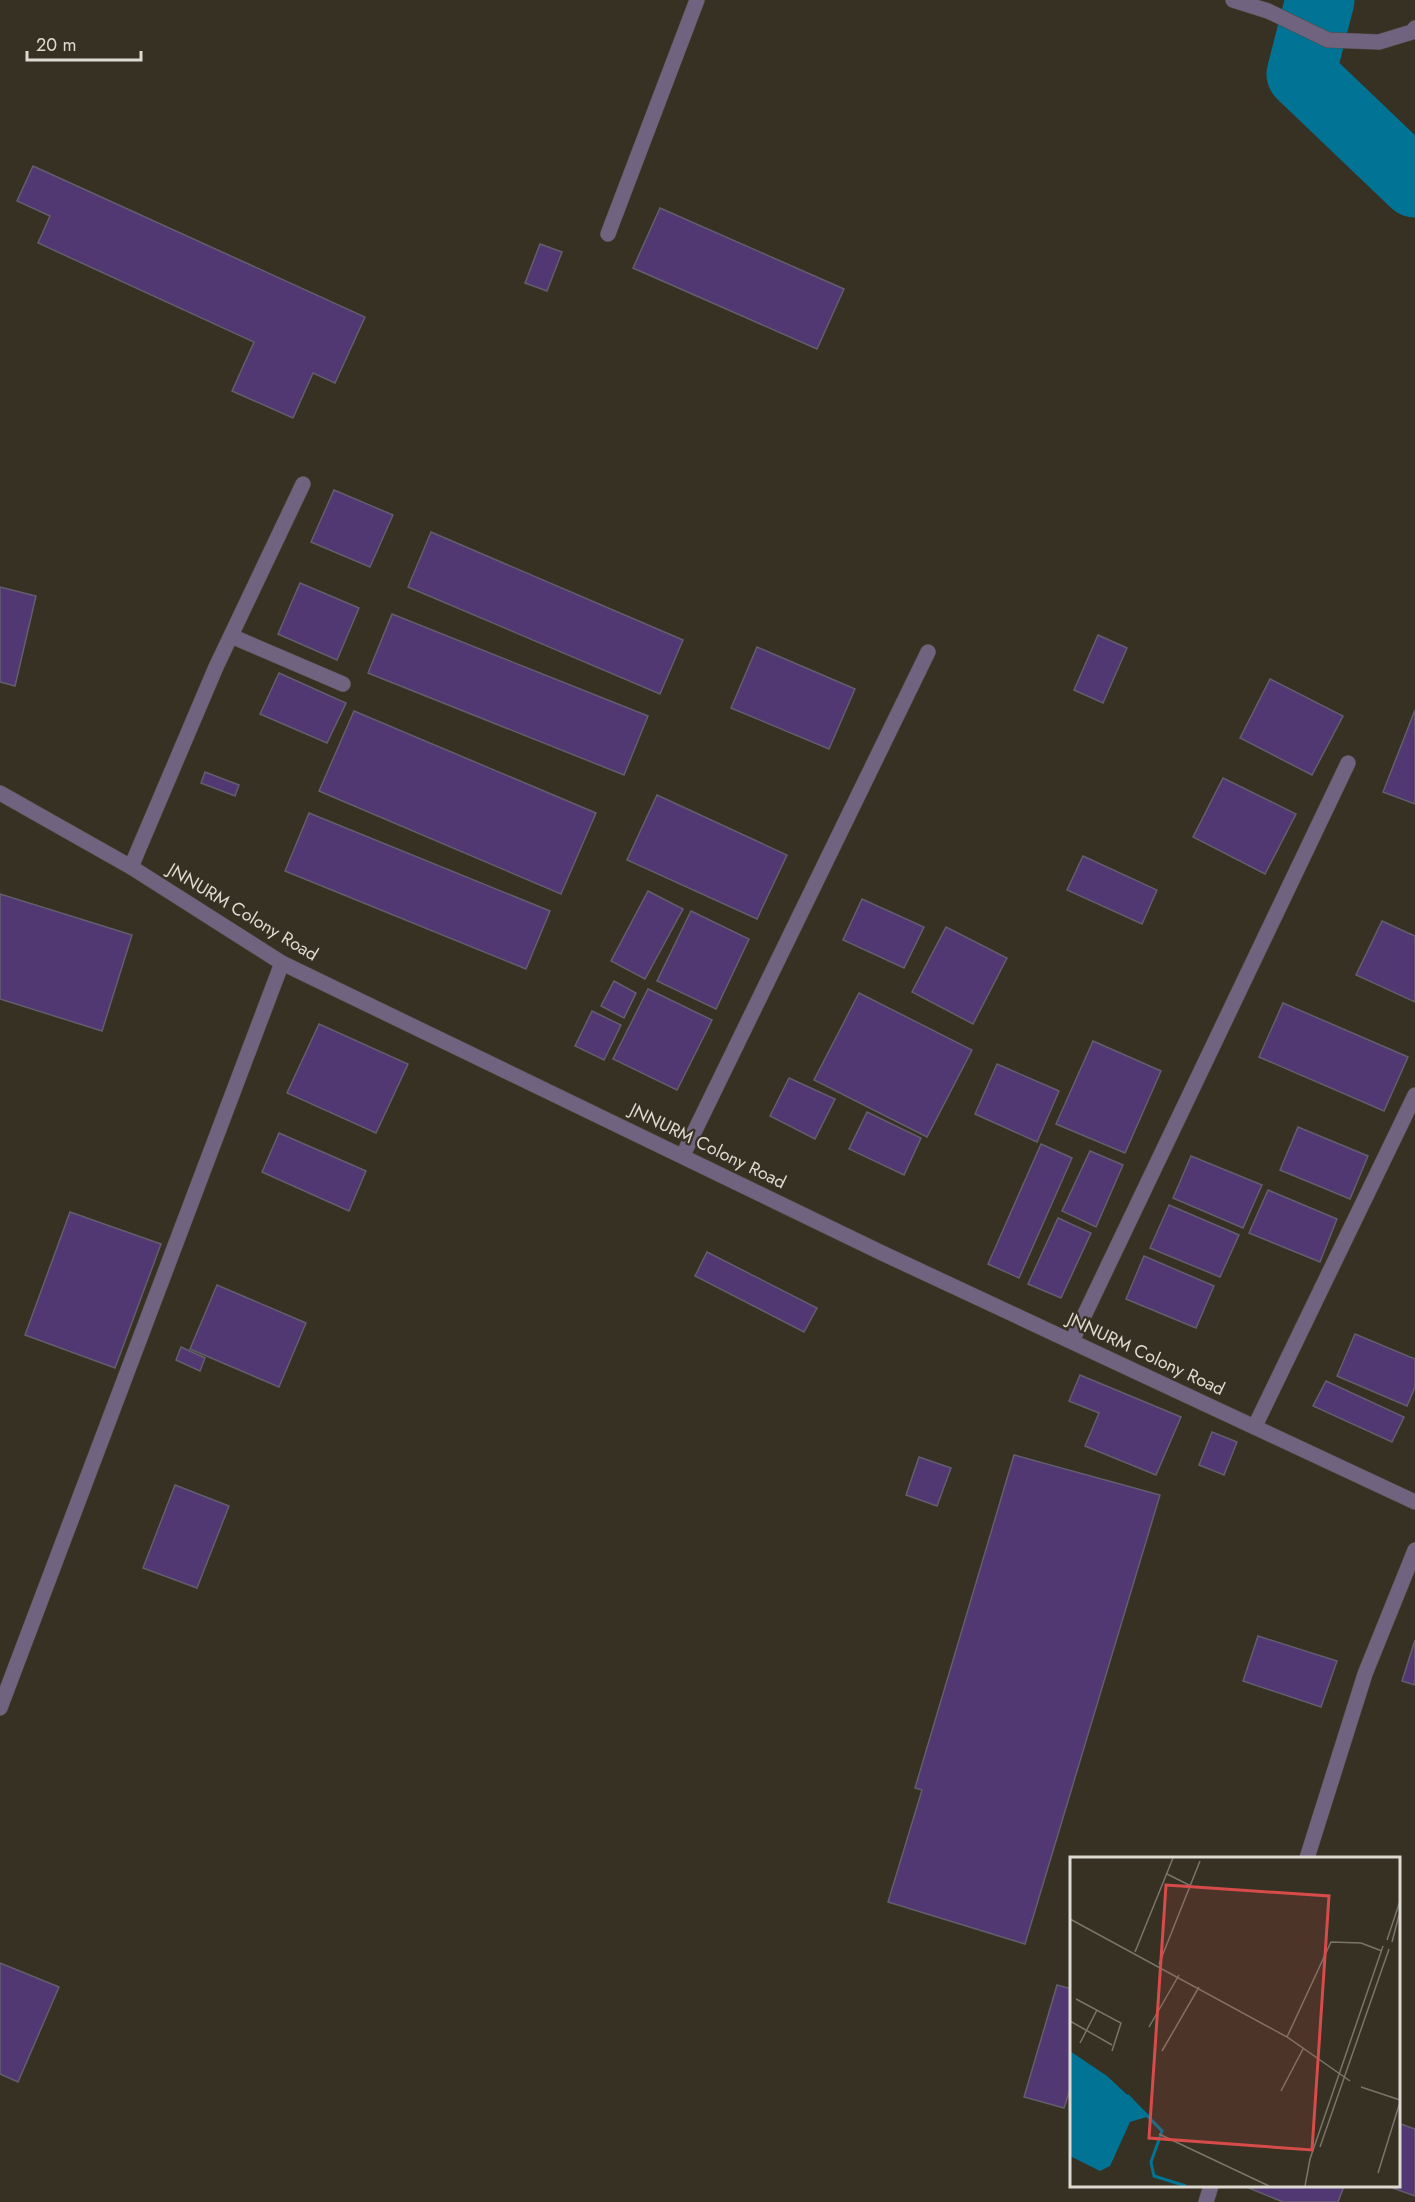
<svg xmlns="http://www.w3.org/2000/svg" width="1415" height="2202" font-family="Jost,sans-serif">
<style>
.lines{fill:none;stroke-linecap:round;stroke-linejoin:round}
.river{stroke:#017394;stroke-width:69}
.building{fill:#513872;stroke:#635e6d;stroke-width:1.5}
.service-casing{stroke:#514c3f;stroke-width:16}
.minor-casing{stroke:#514c3f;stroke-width:16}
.service{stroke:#6f637f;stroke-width:15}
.minor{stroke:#6f637f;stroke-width:15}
.labels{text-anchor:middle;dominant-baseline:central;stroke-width:4.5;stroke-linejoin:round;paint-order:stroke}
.street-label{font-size:18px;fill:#dddad1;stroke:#363123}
.inset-river{fill:none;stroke:#017394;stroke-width:3}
.inset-road{fill:none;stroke:#797569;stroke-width:1.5}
.view{fill:#d74c4a;fill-opacity:0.15;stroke:#d74c4a;stroke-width:3}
.inset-edge{fill:none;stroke:#dddad1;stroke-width:3}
</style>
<rect width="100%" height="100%" fill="#363123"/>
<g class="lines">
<!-- river -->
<polyline class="river" points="1320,0 1301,74 1415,183"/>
</g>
<!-- building -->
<g class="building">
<polygon points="33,166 365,317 335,383 313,373 293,418 232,391 254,342 38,243 50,216 17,201"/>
<polygon points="660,208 844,289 817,349 633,268"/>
<polygon points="540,244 562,252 547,291 525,283"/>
<polygon points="334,490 393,515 370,567 311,542"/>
<polygon points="431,532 683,640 660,694 408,587"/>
<polygon points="300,583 359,608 337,660 278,634"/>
<polygon points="0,587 36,596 15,686 0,682"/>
<polygon points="392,614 648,716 624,775 368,673"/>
<polygon points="1098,635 1127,648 1103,703 1074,690"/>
<polygon points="757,647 855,689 829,749 731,708"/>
<polygon points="279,673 346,703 327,743 260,714"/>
<polygon points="1270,679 1343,716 1312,775 1240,738"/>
<polygon points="1415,710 1415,804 1383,792"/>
<polygon points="354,711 596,813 561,894 319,791"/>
<polygon points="205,772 239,785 235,796 201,783"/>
<polygon points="1223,778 1296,814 1265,874 1193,837"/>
<polygon points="657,795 787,855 757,919 627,860"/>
<polygon points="309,813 550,911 526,969 285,871"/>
<polygon points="1083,856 1157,890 1142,924 1067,890"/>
<polygon points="648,891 683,909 645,979 611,961"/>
<polygon points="0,894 132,935 102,1031 0,999"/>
<polygon points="862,899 924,927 904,968 843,940"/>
<polygon points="691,911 749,939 716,1009 657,981"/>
<polygon points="1382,921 1415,936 1415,1002 1356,975"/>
<polygon points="946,927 1007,958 973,1024 912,992"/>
<polygon points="614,981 636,993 624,1018 601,1006"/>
<polygon points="648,989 712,1020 677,1090 613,1059"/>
<polygon points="859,993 972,1050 927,1137 814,1080"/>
<polygon points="1283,1003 1408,1057 1384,1111 1259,1057"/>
<polygon points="592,1011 621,1025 604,1060 575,1046"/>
<polygon points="319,1024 408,1064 376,1133 287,1093"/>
<polygon points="1093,1041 1161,1071 1125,1153 1056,1124"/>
<polygon points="997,1064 1059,1091 1037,1142 975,1114"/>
<polygon points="789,1078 835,1099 815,1139 770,1116"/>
<polygon points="867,1112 921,1138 904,1175 849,1149"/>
<polygon points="1298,1127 1368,1156 1350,1199 1280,1170"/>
<polygon points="279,1133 366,1171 349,1211 262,1172"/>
<polygon points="1041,1144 1072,1158 1019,1278 988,1264"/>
<polygon points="1090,1151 1123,1165 1096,1227 1062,1211"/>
<polygon points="1191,1156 1262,1185 1243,1228 1173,1198"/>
<polygon points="1268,1190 1337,1219 1320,1262 1249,1233"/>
<polygon points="1169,1205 1239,1235 1220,1277 1150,1248"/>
<polygon points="70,1212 161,1244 115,1368 25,1335"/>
<polygon points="1058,1218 1091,1233 1061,1298 1028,1284"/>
<polygon points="707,1252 817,1308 804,1332 695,1276"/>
<polygon points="1144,1256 1214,1286 1196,1328 1126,1299"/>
<polygon points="217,1285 306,1323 279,1387 190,1349"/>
<polygon points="1355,1334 1415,1359 1415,1387 1407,1406 1337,1376"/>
<polygon points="181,1347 205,1358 200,1371 176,1360"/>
<polygon points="1080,1375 1181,1417 1156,1475 1085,1446 1099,1413 1069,1401"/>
<polygon points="1326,1381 1404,1417 1392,1442 1313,1406"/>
<polygon points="1212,1432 1237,1442 1224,1475 1199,1465"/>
<polygon points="1014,1455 1160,1495 1025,1944 888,1902 922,1790 915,1788"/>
<polygon points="919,1457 951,1468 937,1506 906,1495"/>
<polygon points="175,1485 229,1506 197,1588 143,1568"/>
<polygon points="1258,1636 1337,1661 1321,1707 1243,1681"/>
<polygon points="1415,1640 1415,1685 1402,1681"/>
<polygon points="0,1963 59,1987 18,2082 0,2074"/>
<polygon points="1057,1985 1072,1989 1072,2083 1064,2108 1024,2097"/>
<polygon points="1398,2123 1415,2129 1415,2196 1387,2186 1398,2186"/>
<polygon points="1244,2186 1344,2186 1338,2202 1283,2202"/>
</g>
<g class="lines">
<defs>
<g id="service">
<polyline points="1328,40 1379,42 1412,32 1415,28"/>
<polyline points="608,234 697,0"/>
<polyline points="683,1155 928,652"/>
</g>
<g id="minor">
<polyline points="1233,0 1268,11 1328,40"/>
<polyline points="231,636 343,684"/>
<polyline points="0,793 131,867 282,963 882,1253 1415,1502"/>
<polyline points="131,867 216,667 303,484"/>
<polyline points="1072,1341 1348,763"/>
<polyline points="1255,1426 1415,1095"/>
<polyline points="0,1708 282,963"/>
<polyline points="1307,1858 1365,1674 1415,1550"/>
<polyline points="1206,2202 1211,2186"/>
</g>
</defs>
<!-- service casing -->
<use href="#service" class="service-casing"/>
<!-- minor casing -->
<use href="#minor" class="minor-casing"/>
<!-- service -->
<use href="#service" class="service"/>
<!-- minor -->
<use href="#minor" class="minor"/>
</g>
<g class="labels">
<!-- street labels -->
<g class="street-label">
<text transform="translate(243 912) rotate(31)">JNNURM Colony Road</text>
<text transform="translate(708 1146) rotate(26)">JNNURM Colony Road</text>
<text transform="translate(1146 1354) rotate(25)">JNNURM Colony Road</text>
</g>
</g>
<!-- overview -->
<g transform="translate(1070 1857)">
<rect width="330" height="330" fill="#363123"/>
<path d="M 0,194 L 37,219 L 80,259 L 60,265 L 40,309 L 30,314 L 0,299 Z" fill="#017394"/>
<path class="inset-river" d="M 57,238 L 92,274 L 81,305 L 84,319 L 116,329"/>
<path class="inset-road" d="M 97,17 L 121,29M 0,62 L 217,180 L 280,224M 317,83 L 330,44M 322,85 L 329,58M 65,95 L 103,1M 89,107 L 130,4M 6,142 L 51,166 L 42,194M 0,164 L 42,188M 79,170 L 109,118M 217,180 L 261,85 L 291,86 L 312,94M 10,186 L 27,153M 92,194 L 129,130M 291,230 L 330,243M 211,234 L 233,192M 89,277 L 199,329M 250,290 L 319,92M 308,316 L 330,245M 235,329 L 240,302 L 313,89"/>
<path class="view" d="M 96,28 L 259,39 L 242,293 L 79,281 Z"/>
<rect width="330" height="330" class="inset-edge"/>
</g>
<!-- scale -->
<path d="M27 51v9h114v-9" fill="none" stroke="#dddad1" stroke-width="3"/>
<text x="36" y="51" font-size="18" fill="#dddad1" stroke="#363123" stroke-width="4.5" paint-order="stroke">20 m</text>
</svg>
